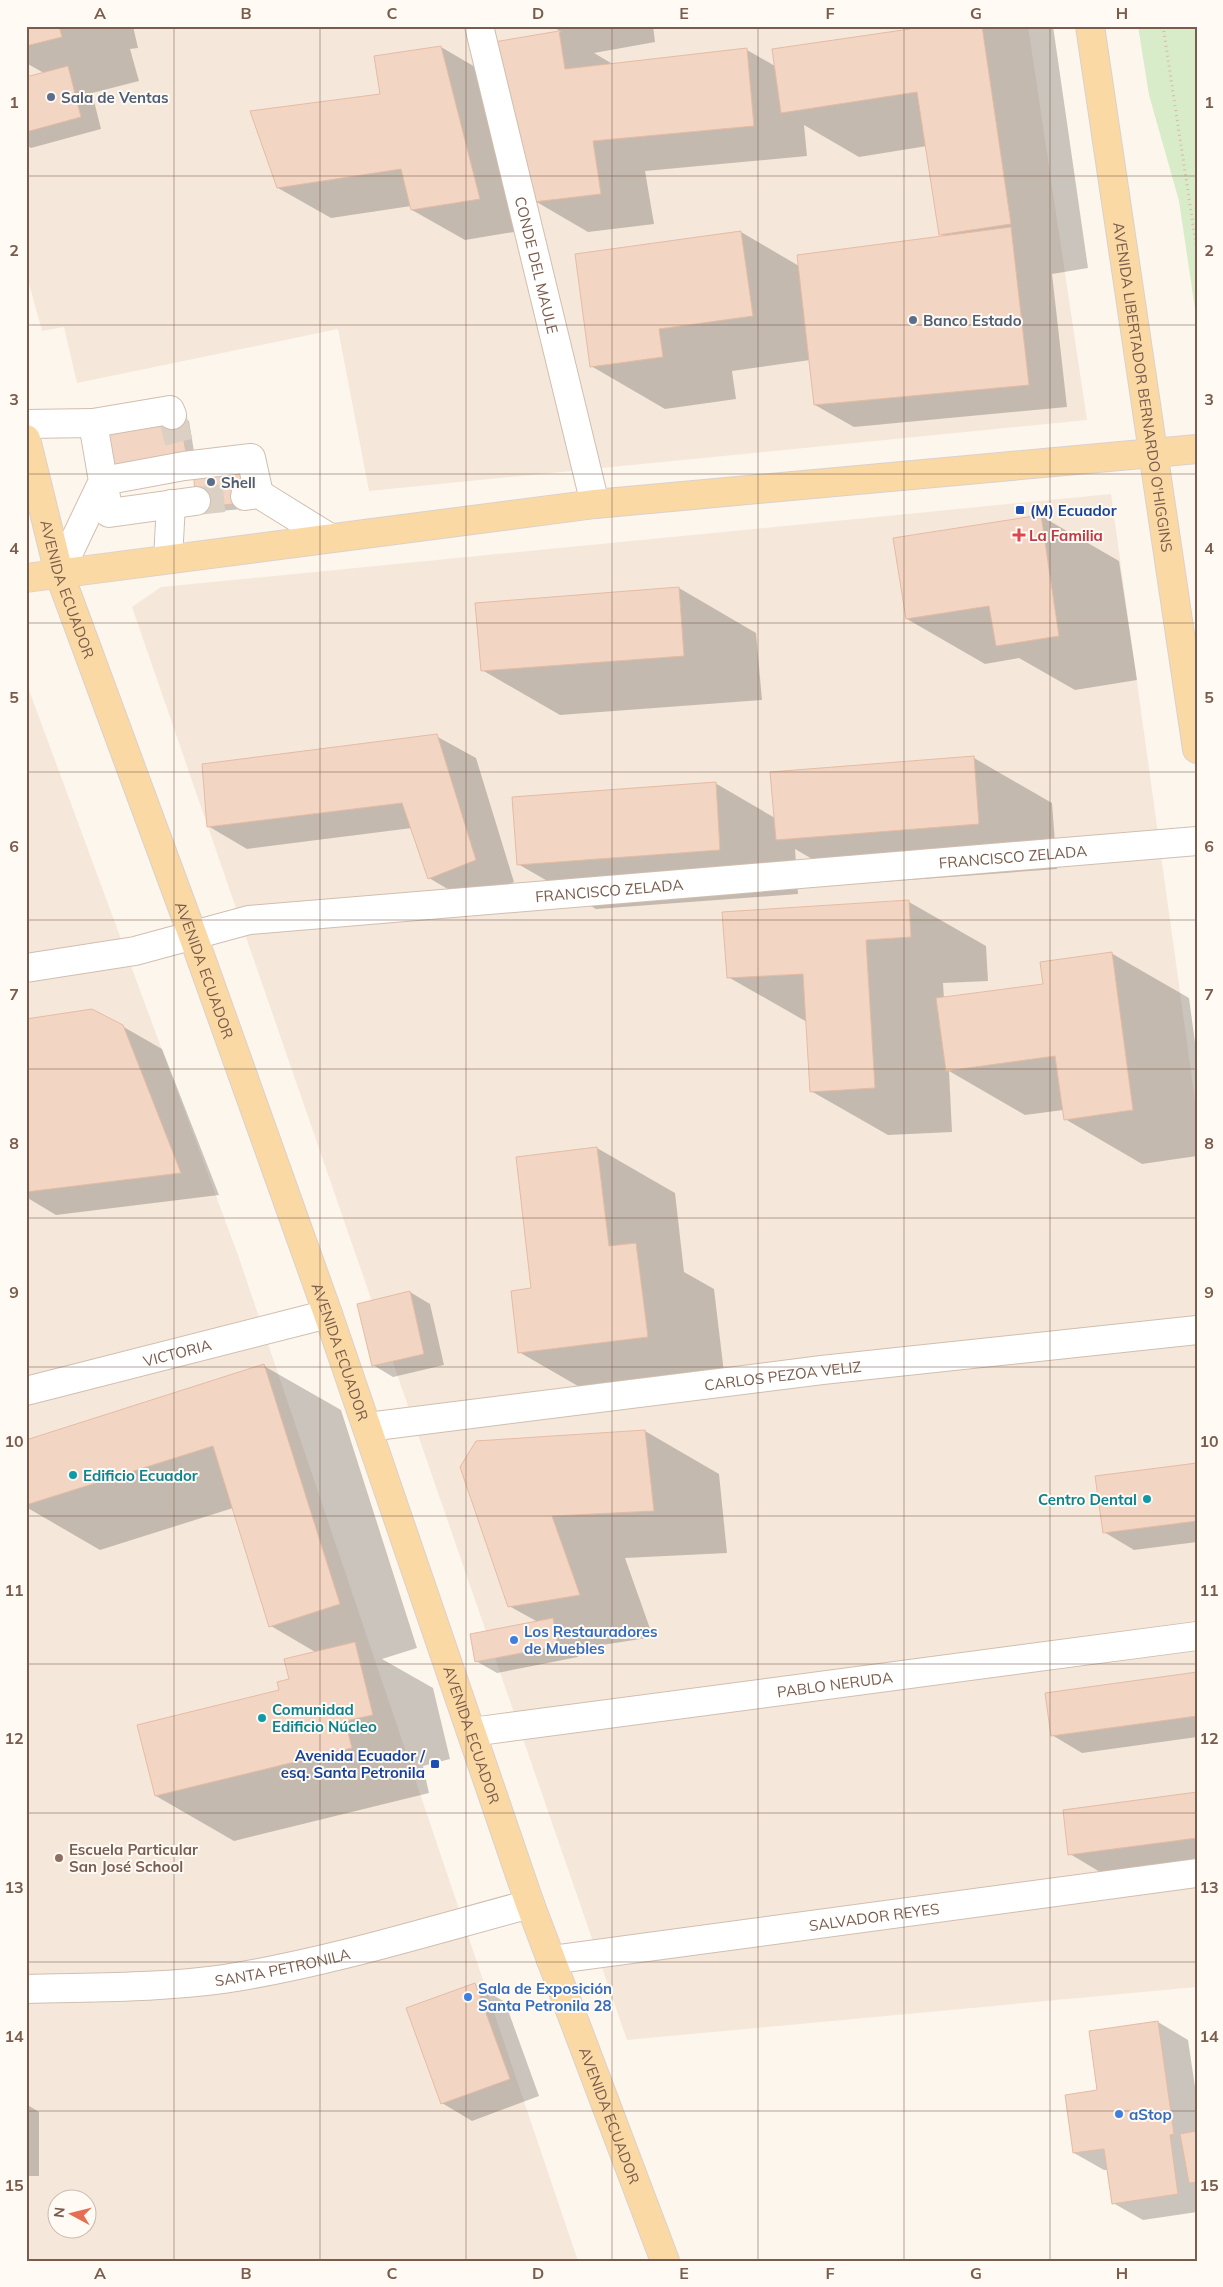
<svg xmlns="http://www.w3.org/2000/svg" width="1223" height="2287" font-family="Mulish,sans-serif">
<style>
.residential{fill:#f5e8da;fill-rule:evenodd}
.green{fill:#d8ecc9}
.shadow{fill:#0003}
.building{fill:#f3d5c3;stroke:#e6bba3}
.lines{fill:none;stroke-linecap:round;stroke-linejoin:round}
.minor-tunnel{stroke:#dcd0c4;stroke-width:28;stroke-dasharray:28 14;stroke-linecap:butt}
.minor-casing{stroke:#d1beb0;stroke-width:30}
.major-casing{stroke:#dad1cd;stroke-width:30}
.path{stroke:#d9b8a5;stroke-width:3;stroke-dasharray:1 4;stroke-linecap:butt}
.minor{stroke:#fff;stroke-width:28}
.major{stroke:#fbd9a5;stroke-width:28}
.grid{fill:none;stroke:#7a5c4d;stroke-width:1;stroke-opacity:0.55}
.service-dot{fill:#5c6f8a;stroke:#fffaf3;stroke-width:2}
.transit-dot{fill:#1a4fb4;stroke:#fffaf3;stroke-width:2}
.health-dot{fill:#e0444e;stroke:#fffaf3;stroke-width:2}
.culture-dot{fill:#0f9aa8;stroke:#fffaf3;stroke-width:2}
.shop-dot{fill:#3f7fe0;stroke:#fffaf3;stroke-width:2}
.education-dot{fill:#8d6e63;stroke:#fffaf3;stroke-width:2}
.labels{text-anchor:middle;dominant-baseline:central;stroke-width:4;stroke-linejoin:round;paint-order:stroke}
.service-label{font-size:15px;font-weight:bold;fill:#4e5e75;stroke:#fffaf3;text-anchor:start}
.street-label{font-size:15px;fill:#7a5c4d;stroke:#fffaf3}
.transit-label{font-size:15px;font-weight:bold;fill:#164399;stroke:#fffaf3;text-anchor:start}
.health-label{font-size:15px;font-weight:bold;fill:#be3a42;stroke:#fffaf3;text-anchor:start}
.culture-label{font-size:15px;font-weight:bold;fill:#0d838f;stroke:#fffaf3;text-anchor:start}
.shop-label{font-size:15px;font-weight:bold;fill:#366cbe;stroke:#fffaf3;text-anchor:start}
.education-label{font-size:15px;font-weight:bold;fill:#785e54;stroke:#fffaf3;text-anchor:start}
.neatline{fill:none;stroke:#7a5c4d;stroke-width:2}
.grid-label{font-size:16px;text-anchor:middle;font-weight:bold;fill:#7a5c4d}
</style>
<rect width="100%" height="100%" fill="#fdf6ec"/>
<!-- residential -->
<g class="residential">
<polygon points="26,26 1028,26 1087,420 369,491 338,329 77,383 64,327 42,331 26,273"/>
<polygon points="1111,494 1197,1115 1197,1987 627,2040 132,607 161,587"/>
<path d="M 26,682 L 239,1258 L 578,2261 L 26,2261 ZM 58,2200 L 88,2200 L 88,2230 L 58,2230 Z"/>
</g>
<!-- green -->
<polygon class="green" points="1138,26 1197,26 1197,322 1179,201 1149,95"/>
<!-- shadow -->
<g class="shadow">
<polygon points="26,26 133,26 138,48 130,49 139,81 92,93 101,129 31,148 26,145 26,78 44,73 26,63"/>
<polygon points="552,26 653,26 655,42 594,53 611,63 612,65 747,50 775,66 912,30 911,26 1053,26 1088,268 1052,274 1067,407 854,427 815,405 810,360 732,371 736,399 665,409 591,366 741,232 799,266 945,237 940,234 927,146 859,157 804,125 807,156 645,171 654,224 588,232 535,201 495,43 561,32"/>
<polygon points="441,47 494,78 532,229 465,240 412,210 411,206 331,218 278,188 382,95"/>
<polygon points="179,415 189,421 196,464 109,472"/>
<polygon points="252,470 255,508 208,512 198,507"/>
<polygon points="1041,516 1119,561 1137,680 1075,690 1019,658 985,664 907,619"/>
<polygon points="679,588 756,633 762,700 560,715 482,670"/>
<polygon points="436,736 476,758 514,882 468,901 429,878 412,828 247,849 208,826"/>
<polygon points="974,758 1052,803 1057,869 855,884 795,849 798,894 596,909 518,864 715,783 775,818"/>
<polygon points="909,902 986,946 988,981 943,983 944,999 1044,985 1111,953 1189,998 1197,1057 1197,1156 1142,1164 1065,1119 1063,1110 1025,1115 949,1071 952,1132 888,1135 811,1091 807,1022 728,977"/>
<polygon points="26,1020 122,1026 162,1049 219,1195 56,1215 26,1197"/>
<polygon points="597,1148 675,1193 684,1272 714,1289 725,1381 597,1397 519,1352"/>
<polygon points="410,1292 430,1304 444,1365 393,1377 373,1365"/>
<polygon points="264,1366 341,1410 417,1648 382,1659 433,1688 450,1759 423,1766 429,1793 234,1841 156,1796 280,1691 317,1653 271,1626 233,1508 100,1550 26,1507 26,1442"/>
<polygon points="645,1431 719,1474 727,1553 625,1558 653,1637 583,1648 576,1645 578,1657 497,1673 476,1661 538,1622 509,1606 462,1467"/>
<polygon points="1197,1464 1197,1542 1134,1550 1104,1532"/>
<polygon points="1197,1674 1197,1737 1082,1753 1052,1735"/>
<polygon points="1197,1794 1197,1859 1100,1872 1070,1854"/>
<polygon points="475,1985 505,2002 539,2096 472,2121 442,2103"/>
<polygon points="1158,2022 1188,2040 1197,2100 1197,2212 1143,2220 1113,2203 1108,2170 1104,2170 1074,2153 1099,2091"/>
<polygon points="26,2104 39,2112 39,2176 26,2176"/>
</g>
<!-- building -->
<g class="building">
<polygon points="26,26 59,26 62,37 26,46"/>
<polygon points="910,26 982,26 1011,224 939,235 917,92 781,113 772,49 910,29"/>
<polygon points="559,31 565,69 747,48 754,126 593,141 601,194 534,202 494,42"/>
<polygon points="441,46 480,199 411,210 401,169 277,188 250,111 380,94 374,56"/>
<polygon points="68,66 81,117 26,132 26,77"/>
<polygon points="1011,227 1029,385 814,405 797,255"/>
<polygon points="741,231 753,316 659,329 663,357 590,367 575,254"/>
<polygon points="179,414 187,458 108,473 100,429"/>
<polygon points="242,463 246,503 196,507 193,468"/>
<polygon points="1041,515 1059,636 996,646 989,606 906,619 893,538"/>
<polygon points="679,587 684,656 481,671 475,603"/>
<polygon points="437,734 476,860 428,879 402,803 207,827 202,764"/>
<polygon points="974,756 979,824 776,840 770,772"/>
<polygon points="716,782 720,850 517,865 512,797"/>
<polygon points="909,900 911,937 866,940 875,1088 810,1092 803,974 727,978 722,912"/>
<polygon points="1112,952 1133,1110 1064,1120 1055,1056 946,1071 936,998 1043,984 1040,962"/>
<polygon points="92,1009 123,1025 181,1173 26,1192 26,1019"/>
<polygon points="597,1147 609,1246 636,1243 648,1337 518,1353 511,1291 531,1288 516,1157"/>
<polygon points="410,1291 424,1354 372,1366 357,1304"/>
<polygon points="264,1364 340,1604 269,1627 213,1446 26,1505 26,1440"/>
<polygon points="645,1430 654,1511 552,1516 580,1595 508,1607 460,1467 476,1441"/>
<polygon points="1197,1463 1197,1521 1103,1533 1095,1476"/>
<polygon points="553,1618 558,1646 475,1662 470,1634"/>
<polygon points="355,1642 373,1715 345,1721 352,1748 155,1796 137,1725 279,1690 277,1682 289,1679 284,1659"/>
<polygon points="1197,1672 1197,1716 1051,1736 1045,1693"/>
<polygon points="1197,1792 1197,1838 1068,1855 1063,1810"/>
<polygon points="475,1983 510,2079 441,2104 406,2008"/>
<polygon points="1158,2021 1174,2134 1170,2135 1178,2194 1112,2204 1104,2149 1073,2153 1065,2095 1097,2090 1089,2031"/>
<polygon points="1197,2131 1197,2182 1189,2183 1180,2134"/>
</g>
<g class="lines">
<!-- minor-tunnel -->
<g class="minor-tunnel">
<polyline points="172,415 183,459"/>
<polyline points="196,501 245,496"/>
</g>
<defs>
<g id="minor">
<path id="s1" d="M 479,26 L 595,504"/>
<polyline points="93,423 170,410 172,415"/>
<polyline points="26,424 93,423 103,481 59,573"/>
<polyline points="245,496 259,494 330,538"/>
<polyline points="196,501 109,513 103,481 184,466 251,458 259,494"/>
<polyline points="168,559 171,504"/>
<path id="s2" d="M 26,968 L 135,951 L 249,920 L 1197,841"/>
<path id="s3" d="M 26,1391 L 328,1314"/>
<path id="s4" d="M 368,1427 L 822,1370 L 1197,1330"/>
<path id="s5" d="M 472,1732 L 1197,1636"/>
<path id="s6" d="M 551,1960 L 1197,1873"/>
<path id="s7" d="M 26,1989 C 92,1987 159,1988 224,1979 C 327,1963 429,1931 530,1904"/>
</g>
<g id="major">
<path id="s8" d="M 1090,26 L 1197,749"/>
<path id="s9" d="M 26,439 L 59,573 L 193,936 L 328,1314 L 530,1904 L 665,2261"/>
<polyline points="26,578 595,504 1197,449"/>
</g>
</defs>
<!-- minor casing -->
<use href="#minor" class="minor-casing"/>
<!-- major casing -->
<use href="#major" class="major-casing"/>
<!-- path -->
<polyline class="path" points="1163,26 1197,251"/>
<!-- minor -->
<use href="#minor" class="minor"/>
<!-- major -->
<use href="#major" class="major"/>
</g>
<!-- grid -->
<path class="grid" d="M 174,26 L 174,2261M 320,26 L 320,2261M 466,26 L 466,2261M 612,26 L 612,2261M 758,26 L 758,2261M 904,26 L 904,2261M 1050,26 L 1050,2261M 26,176 L 1197,176M 26,325 L 1197,325M 26,474 L 1197,474M 26,623 L 1197,623M 26,772 L 1197,772M 26,920 L 1197,920M 26,1069 L 1197,1069M 26,1218 L 1197,1218M 26,1367 L 1197,1367M 26,1516 L 1197,1516M 26,1664 L 1197,1664M 26,1813 L 1197,1813M 26,1962 L 1197,1962M 26,2111 L 1197,2111"/>
<!-- markers -->
<g class="service-dot">
<circle cx="51" cy="97" r="5"/>
<circle cx="913" cy="320" r="5"/>
<circle cx="211" cy="482" r="5"/>
</g>
<g class="transit-dot">
<rect x="1015" y="505" width="10" height="10" rx="2.5"/>
<rect x="430" y="1759" width="10" height="10" rx="2.5"/>
</g>
<path class="health-dot" d="M1016.5 527.5h5v5h5v5h-5v5h-5v-5h-5v-5h5z"/>
<g class="culture-dot">
<circle cx="73" cy="1475" r="5"/>
<circle cx="1147" cy="1499" r="5"/>
<circle cx="262" cy="1718" r="5"/>
</g>
<g class="shop-dot">
<circle cx="514" cy="1640" r="5"/>
<circle cx="468" cy="1997" r="5"/>
<circle cx="1119" cy="2114" r="5"/>
</g>
<circle class="education-dot" cx="59" cy="1858" r="5"/>
<g class="labels">
<!-- service labels -->
<g class="service-label">
<text x="61" y="97">Sala de Ventas</text>
<text x="923" y="320">Banco Estado</text>
<text x="221" y="482">Shell</text>
</g>
<!-- street labels -->
<g class="street-label">
<text stroke="none"><textPath href="#s1" startOffset="246">CONDE DEL MAULE</textPath></text>
<text stroke="none"><textPath href="#s8" startOffset="365">AVENIDA LIBERTADOR BERNARDO O'HIGGINS</textPath></text>
<text stroke="none"><textPath href="#s9" startOffset="156">AVENIDA ECUADOR</textPath></text>
<text stroke="none"><textPath href="#s2" startOffset="995">FRANCISCO ZELADA</textPath></text>
<text stroke="none"><textPath href="#s2" startOffset="590">FRANCISCO ZELADA</textPath></text>
<text stroke="none"><textPath href="#s9" startOffset="561">AVENIDA ECUADOR</textPath></text>
<text stroke="none"><textPath href="#s9" startOffset="966">AVENIDA ECUADOR</textPath></text>
<text stroke="none"><textPath href="#s3" startOffset="156">VICTORIA</textPath></text>
<text stroke="none"><textPath href="#s4" startOffset="418">CARLOS PEZOA VELIZ</textPath></text>
<text stroke="none"><textPath href="#s5" startOffset="366">PABLO NERUDA</textPath></text>
<text stroke="none"><textPath href="#s9" startOffset="1371">AVENIDA ECUADOR</textPath></text>
<text stroke="none"><textPath href="#s6" startOffset="326">SALVADOR REYES</textPath></text>
<text stroke="none"><textPath href="#s7" startOffset="258">SANTA PETRONILA</textPath></text>
<text stroke="none"><textPath href="#s9" startOffset="1776">AVENIDA ECUADOR</textPath></text>
</g>
<!-- transit labels -->
<g class="transit-label">
<text x="1030" y="510">(M) Ecuador</text>
<text x="425" y="1755" text-anchor="end">Avenida Ecuador /<tspan x="425" dy="17">esq. Santa Petronila</tspan></text>
</g>
<!-- health labels -->
<g class="health-label">
<text x="1029" y="535">La Familia</text>
</g>
<!-- culture labels -->
<g class="culture-label">
<text x="83" y="1475">Edificio Ecuador</text>
<text x="1137" y="1499" text-anchor="end">Centro Dental</text>
<text x="272" y="1709">Comunidad<tspan x="272" dy="17">Edificio Núcleo</tspan></text>
</g>
<!-- shop labels -->
<g class="shop-label">
<text x="524" y="1631">Los Restauradores<tspan x="524" dy="17">de Muebles</tspan></text>
<text x="478" y="1988">Sala de Exposición<tspan x="478" dy="17">Santa Petronila 28</tspan></text>
<text x="1129" y="2114">aStop</text>
</g>
<!-- education labels -->
<g class="education-label">
<text x="69" y="1849">Escuela Particular<tspan x="69" dy="17">San José School</tspan></text>
</g>
</g>
<!-- border -->
<rect width="1223" height="2287" fill="none" stroke="#fffaf3" stroke-width="55"/>
<!-- north arrow -->
<g transform="translate(72 2214) rotate(277)"><circle r="24" fill="#fffaf3" stroke="#cabbb1"/>
<path d="M0-4L9 19L0 12L-9 19Z" fill="#e76f51"/>
<text y="-8" font-size="14" font-weight="bold" text-anchor="middle" fill="#7a5c4d">N</text>
</g>
<rect x="28" y="28" width="1168" height="2232" class="neatline"/>
<g class="grid-label">
<text x="100" y="19">A</text>
<text x="246" y="19">B</text>
<text x="392" y="19">C</text>
<text x="538" y="19">D</text>
<text x="684" y="19">E</text>
<text x="830" y="19">F</text>
<text x="976" y="19">G</text>
<text x="1122" y="19">H</text>
<text x="14" y="108">1</text>
<text x="1209" y="108">1</text>
<text x="14" y="256">2</text>
<text x="1209" y="256">2</text>
<text x="14" y="405">3</text>
<text x="1209" y="405">3</text>
<text x="14" y="554">4</text>
<text x="1209" y="554">4</text>
<text x="14" y="703">5</text>
<text x="1209" y="703">5</text>
<text x="14" y="852">6</text>
<text x="1209" y="852">6</text>
<text x="14" y="1000">7</text>
<text x="1209" y="1000">7</text>
<text x="14" y="1149">8</text>
<text x="1209" y="1149">8</text>
<text x="14" y="1298">9</text>
<text x="1209" y="1298">9</text>
<text x="14" y="1447">10</text>
<text x="1209" y="1447">10</text>
<text x="14" y="1596">11</text>
<text x="1209" y="1596">11</text>
<text x="14" y="1744">12</text>
<text x="1209" y="1744">12</text>
<text x="14" y="1893">13</text>
<text x="1209" y="1893">13</text>
<text x="14" y="2042">14</text>
<text x="1209" y="2042">14</text>
<text x="14" y="2191">15</text>
<text x="1209" y="2191">15</text>
<text x="100" y="2279">A</text>
<text x="246" y="2279">B</text>
<text x="392" y="2279">C</text>
<text x="538" y="2279">D</text>
<text x="684" y="2279">E</text>
<text x="830" y="2279">F</text>
<text x="976" y="2279">G</text>
<text x="1122" y="2279">H</text>
</g>
</svg>
